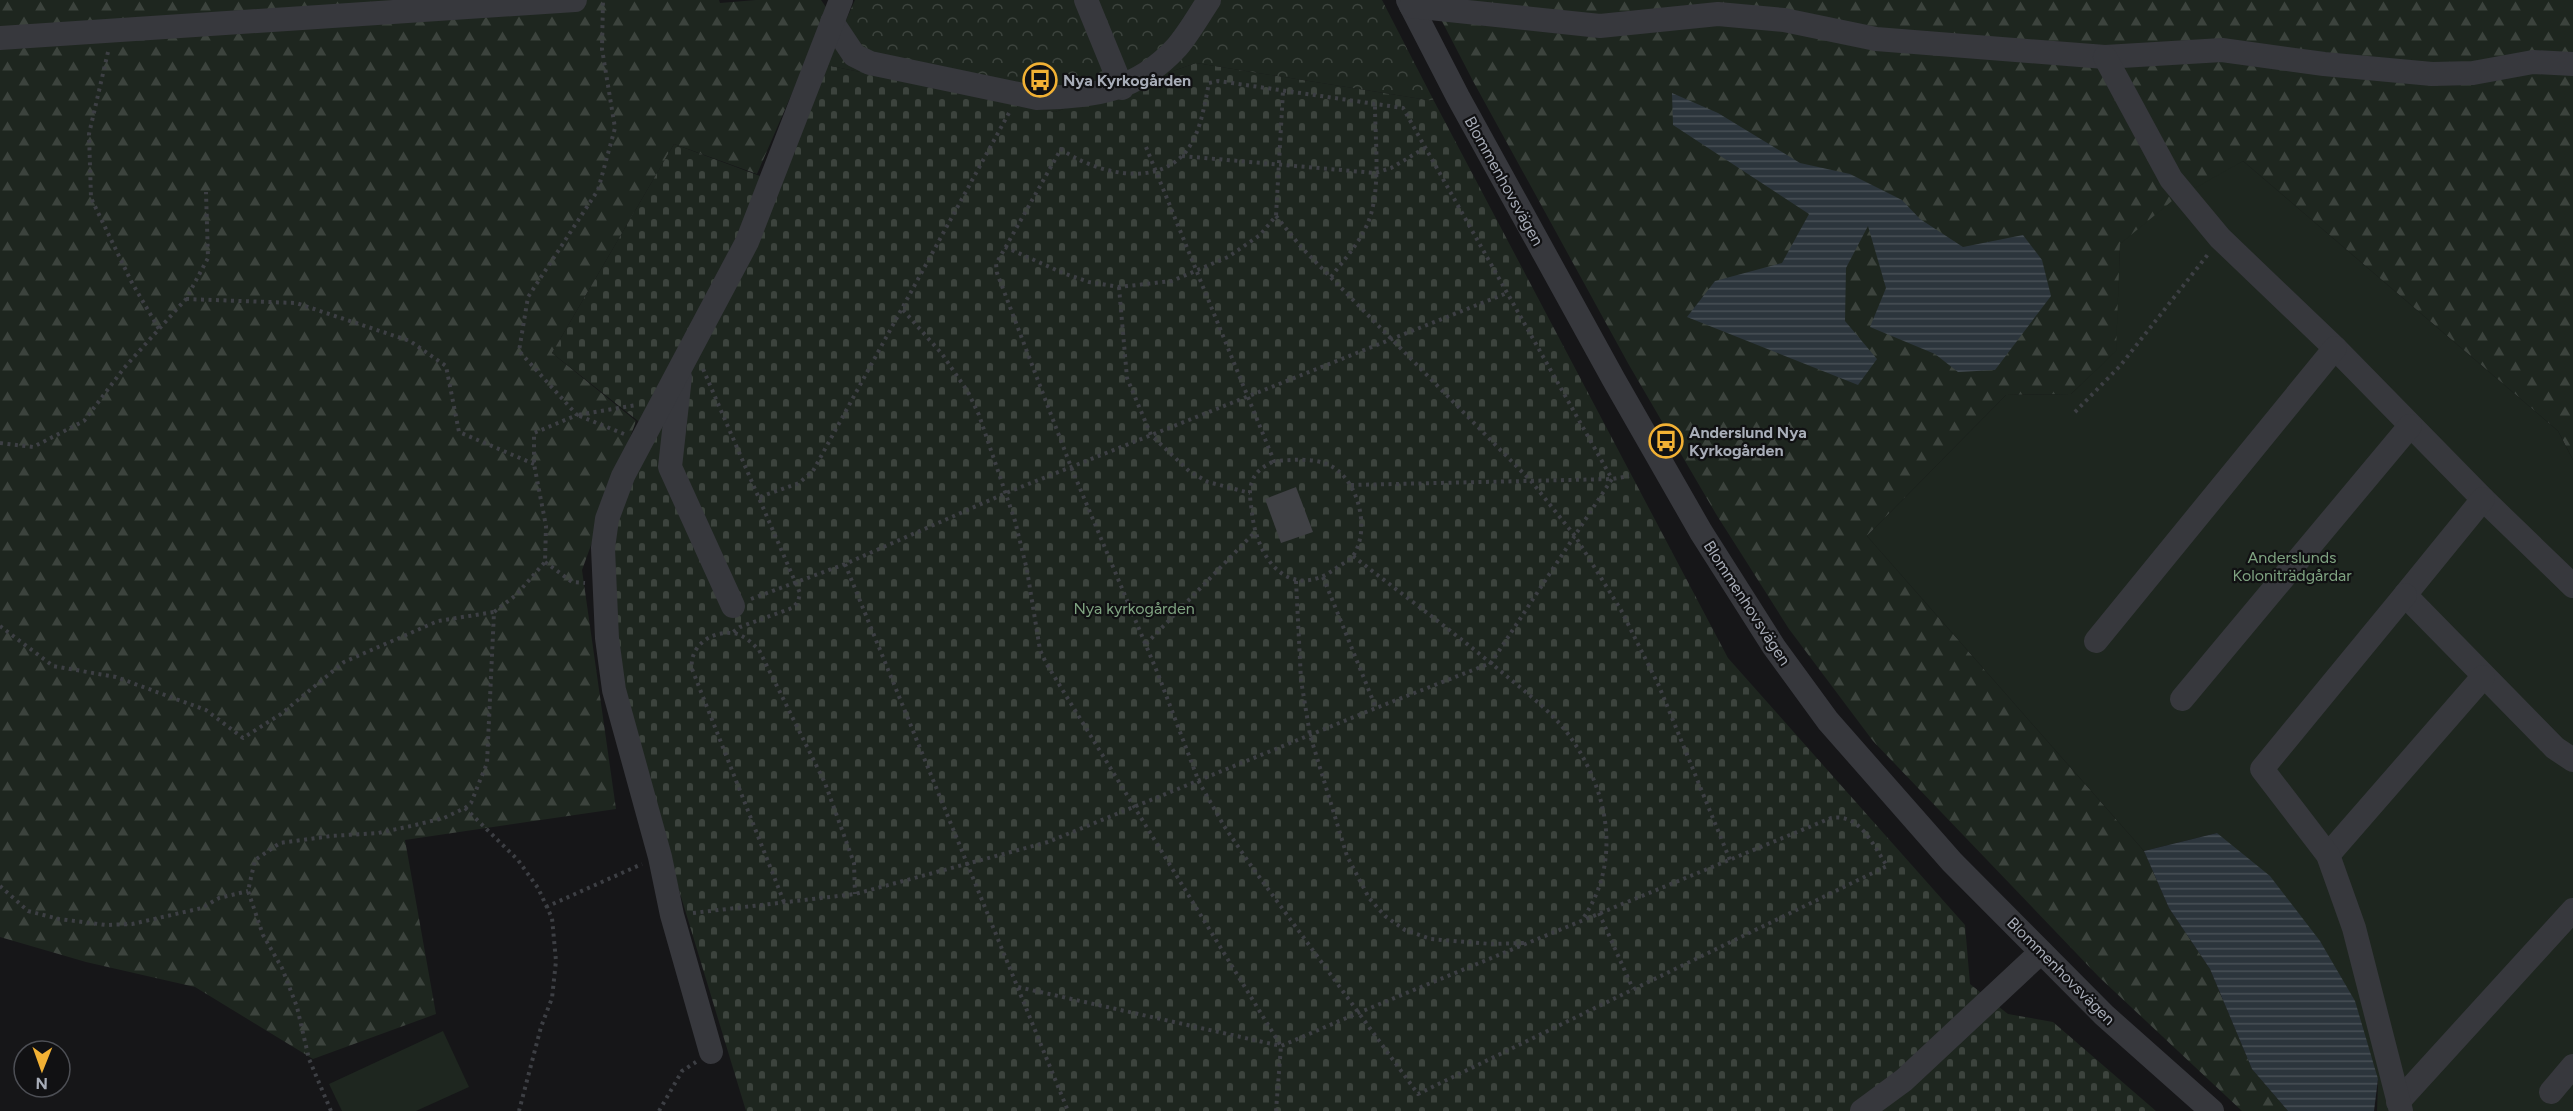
<svg xmlns="http://www.w3.org/2000/svg" width="2573" height="1111" font-family="Figtree,sans-serif">
<style>
.forest{fill:url(#forest-firs)}
.cemetery{fill:url(#cemetery-stones)}
.park{fill:url(#park-crowns)}
.garden{fill:#1e261f}
.water{fill:url(#water-rules)}
.building{fill:#404145}
.lines{fill:none;stroke-linecap:round;stroke-linejoin:round}
.path{stroke:#3d3f44;stroke-width:4;stroke-dasharray:3 4.5;stroke-linecap:butt}
.minor{stroke:#37383d;stroke-width:24}
.labels{text-anchor:middle;dominant-baseline:central;stroke-width:4.5;stroke-linejoin:round;paint-order:stroke}
.poi-label{font-size:16px;font-weight:bold;fill:#a8adb8;stroke:#111113;text-anchor:start}
.street-label{font-size:16px;fill:#a8adb8;stroke:#111113}
.park-label{font-size:16px;fill:#7fa381;stroke:#111113}
</style>
<defs>
<pattern id="forest-firs" width="22" height="20" patternUnits="userSpaceOnUse" patternTransform="scale(1.5)"><rect width="22" height="20" fill="#1e261f"/><path d="M5 1l3.5 6h-7zM16 11l3.5 6h-7z" fill="#3c433d"/></pattern>
<pattern id="cemetery-stones" width="16" height="16" patternUnits="userSpaceOnUse" patternTransform="scale(1.5)"><rect width="16" height="16" fill="#1e261f"/><path d="M2 7V4a2 2 0 0 1 4 0v3zM10 15v-3a2 2 0 0 1 4 0v3z" fill="#3c433d"/></pattern>
<pattern id="park-crowns" width="20" height="18" patternUnits="userSpaceOnUse" patternTransform="scale(1.5)"><rect width="20" height="18" fill="#1e261f"/><path d="M2 6a3 3 0 1 1 6 0M12 15a3 3 0 1 1 6 0" fill="none" stroke="#3c433d"/></pattern>
<pattern id="water-rules" width="6" height="5" patternUnits="userSpaceOnUse" patternTransform="scale(1.5)"><rect width="6" height="5" fill="#2c353c"/><path d="M0 2.5h6" fill="none" stroke="#485056"/></pattern>
</defs>
<rect width="100%" height="100%" fill="#161618"/>
<!-- forest -->
<g class="forest">
<polygon points="0,0 719,0 720,3 756,0 821,0 828,10 757,174 674,144 552,353 636,421 582,570 616,809 405,840 436,1014 313,1059 195,987 86,962 0,937"/>
<polygon points="1431,0 2573,0 2573,460 2558,431 2243,161 2120,244 2117,351 2071,394 2006,395 1867,536 2144,851 2169,908 2210,969 2252,1069 2288,1111 2242,1111 2099,977 1873,741 1789,629 1716,514 1629,365 1473,81"/>
</g>
<!-- cemetery -->
<polygon class="cemetery" points="1196,63 1434,101 1728,658 1965,925 1970,984 2008,1014 2053,1022 2156,1111 746,1111 655,811 625,696 612,586 616,510 652,432 552,353 674,144 779,183 826,65 1055,112"/>
<!-- park -->
<polygon class="park" points="855,0 1382,0 1434,101 1196,63 1055,112 826,65"/>
<!-- garden -->
<g class="garden">
<polygon points="2243,161 2558,431 2573,460 2573,1111 2377,1111 2378,1079 2217,833 2144,851 1867,536 2006,395 2071,394 2116,351 2120,244 2172,201"/>
<polygon points="443,1031 469,1087 416,1111 342,1111 329,1084"/>
</g>
<!-- water -->
<g class="water">
<polygon points="1672,93 1718,113 1800,163 1850,174 1902,200 1920,219 1963,247 2023,235 2042,260 2051,296 1995,370 1958,372 1935,354 1870,327 1886,288 1868,226 1846,268 1845,321 1877,359 1858,385 1687,317 1715,281 1782,263 1809,214 1673,125"/>
<polygon points="2217,833 2270,876 2320,941 2355,1001 2378,1079 2374,1111 2288,1111 2252,1069 2210,969 2169,908 2144,851"/>
</g>
<!-- building -->
<polygon class="building" points="1296,487 1313,532 1281,543 1265,499"/>
<g class="lines">
<!-- path -->
<g class="path">
<polyline points="108,52 89,134 91,198 131,281 159,329"/>
<path d="M 1146,147 L 1274,461 C 1291,460 1308,458 1324,463 C 1357,473 1372,528 1353,556 C 1349,561 1340,565 1335,569 C 1288,602 1257,558 1252,513 C 1251,503 1248,492 1252,482 C 1255,471 1265,466 1274,461"/>
<polyline points="1182,156 1375,173 1391,168 1425,148"/>
<polyline points="1276,216 1301,247 1531,481 1575,536 1621,610 1659,686 1730,860"/>
<polyline points="1005,247 1063,273 1089,282 1119,287 1172,281 1228,257 1260,235 1276,216 1283,91"/>
<path d="M 1331,277 C 1343,261 1357,246 1366,227 C 1382,195 1375,142 1375,106"/>
<polyline points="1119,287 1127,378 1151,435 1189,471 1208,482 1250,493"/>
<polyline points="186,299 296,303 410,341 446,366 459,432 534,464"/>
<polyline points="903,310 942,354 968,392 979,415 1015,521 1027,570 1040,650 1046,663 1281,1046 1276,1111"/>
<polyline points="703,369 800,593 798,602 792,608 740,627 733,632"/>
<polyline points="2075,412 2120,366 2209,253"/>
<polyline points="624,434 577,415 637,405"/>
<polyline points="0,443 33,447 84,421 124,368 186,299 208,258 206,192"/>
<polyline points="1351,485 1612,479 1629,476"/>
<polyline points="760,497 799,483 813,471 1010,111"/>
<path d="M 1353,556 C 1403,595 1455,633 1504,674 C 1528,694 1556,715 1573,741 C 1610,796 1621,864 1582,920"/>
<polyline points="545,562 572,582 585,583"/>
<polyline points="845,564 1068,1111"/>
<polyline points="1323,577 1376,708"/>
<polyline points="1296,581 1301,680 1310,735 1347,856 1369,898 1385,916 1405,930 1431,939 1491,944 1525,943"/>
<polyline points="751,599 845,564 1006,493 1507,293"/>
<polyline points="0,626 53,666 116,677 206,710 243,738 281,714 344,662 438,621 494,612"/>
<polyline points="1146,644 1254,533"/>
<polyline points="465,808 518,860 538,888 552,918 556,961 552,998 541,1027 519,1111"/>
<polyline points="0,886 28,911 59,919 106,925 132,924 202,908 219,898 248,891"/>
<path d="M 784,902 L 692,669 C 689,647 710,631 732,633 C 743,634 751,642 759,650 L 825,783 L 854,863 L 855,894"/>
<polyline points="546,907 642,864"/>
<path d="M 693,913 L 855,894 L 1048,842 L 1376,708 L 1491,663 L 1612,479 L 1403,108 L 1218,81 L 1209,83 C 1204,107 1200,138 1182,156 C 1150,188 1092,171 1061,149 L 996,264 L 997,273 L 1071,467 L 1158,674 L 1199,782 L 1224,826 L 1252,867 L 1418,1094 L 1887,866 C 1873,845 1860,813 1831,818 L 1358,1013 L 1281,1046 L 1018,987"/>
<polyline points="1599,913 1633,989"/>
<polyline points="331,1111 309,1059 297,1007 282,968 263,935 248,891 255,860 280,843 331,836 378,833 411,826 444,818 465,808 471,803 487,763 494,612 516,595 545,562 546,526 534,464 534,433 577,415 519,351 528,297 598,190 615,128 602,49 603,0"/>
<polyline points="659,1111 682,1071 696,1062"/>
</g>
<!-- minor -->
<g class="minor">
<polyline points="1086,0 1122,88"/>
<polyline points="1408,0 1458,97 1614,380 1701,532 1774,647 1828,721 1952,862 2104,1015 2212,1111"/>
<polyline points="1411,6 1600,26 1718,14 1784,20 1876,39 2105,57 2222,50 2324,64 2432,74 2473,73 2533,62 2573,64"/>
<path d="M 832,22 L 854,55 L 870,63 L 1037,98 C 1094,97 1137,91 1177,47 C 1189,33 1199,15 1209,0"/>
<polyline points="0,38 575,0"/>
<polyline points="2105,57 2171,179 2220,238 2335,348 2483,499 2573,586"/>
<polyline points="680,377 670,467 733,606"/>
<polyline points="2483,499 2405,595 2555,748 2573,760"/>
<polyline points="2096,641 2335,348"/>
<polyline points="2182,699 2410,426"/>
<polyline points="2328,855 2483,677"/>
<polyline points="711,1052 672,915 660,857 614,690 607,638 603,548 607,519 623,476 747,242 841,0"/>
<polyline points="2551,1092 2573,1066"/>
<polyline points="2398,1102 2573,910"/>
<polyline points="1862,1111 1904,1080 2041,952"/>
<polyline points="2401,1111 2354,928 2328,855 2262,769 2405,595"/>
</g>
</g>
<!-- icons -->
<defs>
<symbol id="bus-ring" viewBox="-11 -11 22 22"><circle r="9.5" fill="#111113" stroke="#f2b134" stroke-width="1.5"/><path d="M-5-6H5V4H4V6H2V4H-2V6H-4V4H-5ZM-3.5-4V0h7V-4ZM-3.5 1.2v1.5H-2V1.2ZM2 1.2v1.5H3.5V1.2Z" fill="#f2b134"/></symbol>
</defs>
<g fill-rule="evenodd">
<use href="#bus-ring" x="1021" y="61" width="38" height="38"/>
<use href="#bus-ring" x="1647" y="422" width="38" height="38"/>
</g>
<g class="labels">
<!-- poi labels -->
<g class="poi-label">
<text x="1063" y="80">Nya Kyrkogården</text>
<text x="1689" y="432">Anderslund Nya<tspan x="1689" dy="18">Kyrkogården</tspan></text>
</g>
<!-- street labels -->
<g class="street-label">
<text transform="translate(1504 181) rotate(61)">Blommenhovsvägen</text>
<text transform="translate(1747 603) rotate(57)">Blommenhovsvägen</text>
<text transform="translate(2061 971) rotate(45)">Blommenhovsvägen</text>
</g>
<!-- park labels -->
<g class="park-label">
<text x="2292" y="557">Anderslunds<tspan x="2292" dy="18">Koloniträdgårdar</tspan></text>
<text x="1134" y="608">Nya kyrkogården</text>
</g>
</g>
<!-- north arrow -->
<g transform="translate(42 1069) rotate(181)"><circle r="28" fill="#111113" stroke="#4d4f55" stroke-width="1.5"/>
<path d="M0-4.5L10 22L0 15L-10 22Z" fill="#f2b134"/>
<text y="-9" font-size="16" font-weight="bold" text-anchor="middle" fill="#a8adb8">N</text>
</g>
</svg>
